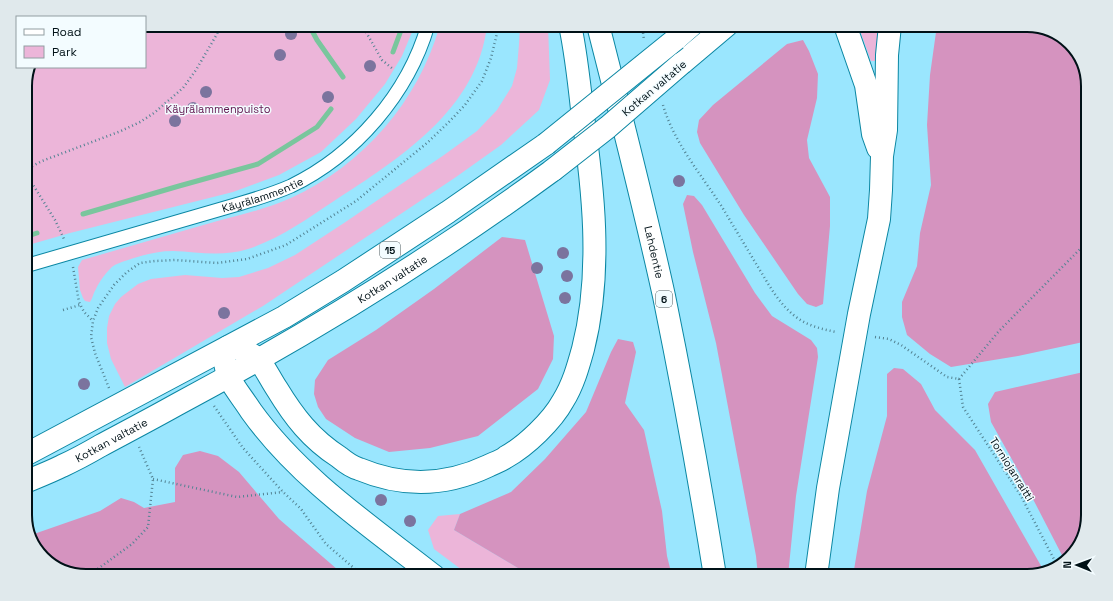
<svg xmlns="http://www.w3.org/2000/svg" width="1113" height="601" font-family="'Space Grotesk',sans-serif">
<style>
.green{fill:#ecb5d9}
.forest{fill:#d593bf}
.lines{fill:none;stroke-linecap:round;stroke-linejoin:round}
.stream{stroke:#79c69d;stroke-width:5}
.minor-casing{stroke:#0b87a3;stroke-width:15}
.trunk-casing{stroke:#0b87a3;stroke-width:24}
.path{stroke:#538393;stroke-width:2.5;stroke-dasharray:1 3;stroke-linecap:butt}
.minor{stroke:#fff;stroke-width:13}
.trunk{stroke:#fff;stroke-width:22}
.trunk-bridge-casing{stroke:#0b87a3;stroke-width:24;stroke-linecap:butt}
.trunk-bridge{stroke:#fff;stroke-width:22}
.tree{fill:#7b749e}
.labels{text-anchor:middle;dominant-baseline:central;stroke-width:3;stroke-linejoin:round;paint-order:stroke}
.shield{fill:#f3fcff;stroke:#49585d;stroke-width:1}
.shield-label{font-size:10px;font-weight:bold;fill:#001117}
.street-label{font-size:11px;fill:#001117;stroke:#f3fcff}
.park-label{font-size:11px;fill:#621650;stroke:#f3fcff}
.rim{fill:none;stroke:#001117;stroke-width:2}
</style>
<rect width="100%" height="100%" fill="#9ae6fe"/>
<!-- green -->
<g class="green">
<polygon points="145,25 415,25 402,56 385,84 356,119 321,152 279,175 233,192 70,233 25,246 25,82 32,67 145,67"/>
<path d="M 440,25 L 487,25 C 478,109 399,159 334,201 C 307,219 279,239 248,249 C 222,257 198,252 173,251 C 157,251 143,255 128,260 C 122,262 114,264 110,269 C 105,274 99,282 96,289 C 93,293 93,298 90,302 L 85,301 L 83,298 L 80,290 L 78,267 L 82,260 C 124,248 165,236 207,224 C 235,216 264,210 291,198 C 363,165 418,102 440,25 Z"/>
<polygon points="520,25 548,25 550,80 539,110 501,145 456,177 263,306 125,387 111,359 107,343 107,328 109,316 115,304 121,297 138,284 151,279 185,275 222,278 239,277 268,268 295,255 344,223 444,155 477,131 497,110 512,86 517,68 519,44"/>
<polygon points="858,25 881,25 878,61 871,61"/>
<polygon points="460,514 454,530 518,568 539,576 470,576 434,549 428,530 438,516"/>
</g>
<!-- forest -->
<g class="forest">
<polygon points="937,25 1027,25 1054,31 1078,52 1088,82 1088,341 1018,356 951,367 930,354 907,335 902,317 902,302 917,266 920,233 931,185 927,125 930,75"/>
<polygon points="803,40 809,51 818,74 817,98 807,140 809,158 830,197 830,226 823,304 816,307 807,304 798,294 744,215 700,143 697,132 699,120 713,105 787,44"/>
<polygon points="687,195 694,196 702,205 755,293 772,316 811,340 817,348 818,357 796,496 788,576 758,576 756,556 716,343 693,252 683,204"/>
<polygon points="502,237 525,240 554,336 553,359 538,389 478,436 430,448 389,452 355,438 326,419 318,407 314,394 315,380 328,360 376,330 434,289"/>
<polygon points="618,339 633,342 636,352 625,403 644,430 662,511 667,556 672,576 539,576 518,568 454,530 460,514 511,492 545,459 586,412 611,352"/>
<polygon points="894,368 903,369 921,384 935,410 975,450 1044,571 1028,576 853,576 867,491 887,416 887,374"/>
<polygon points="1088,371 1088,515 1082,542 1065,561 1019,472 991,422 988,404 995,392"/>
<polygon points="200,451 218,456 239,472 279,519 345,576 86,576 59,570 35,549 31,535 100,511 121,498 134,502 144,508 175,502 175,468 183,455"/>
</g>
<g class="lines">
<!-- stream -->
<g class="stream">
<polyline points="309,25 317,40 343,77"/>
<polyline points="393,52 403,25"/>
<polyline points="83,214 179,186 258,164 317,127 331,109"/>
<polyline points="25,237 37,233"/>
</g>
<defs>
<g id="minor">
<path id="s1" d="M 25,266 L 242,203 C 259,198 275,193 291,186 C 355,155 408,94 428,25"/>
</g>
<g id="trunk">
<path id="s2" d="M 598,25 C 621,115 644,205 664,296 C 683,389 700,482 715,576"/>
<polyline points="845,25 866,85 873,134 878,148"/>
<polyline points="676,39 692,25"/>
<polyline points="682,63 727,25"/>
<path d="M 228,347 C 240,349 249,351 258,359 C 263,364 272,382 277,389 C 294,417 311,439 339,457 C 345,462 352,467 359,469 C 402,487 446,486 488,466 C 494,463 501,461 506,457 C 526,446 552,421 563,401 C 573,385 578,367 583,349 C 603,271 593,187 582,109 C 579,81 576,53 570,25"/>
<path d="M 225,363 C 226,368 227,373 229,378 C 235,389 244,400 251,411 C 299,478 369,525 434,576"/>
<polyline points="25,455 284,317 343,281 448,212 546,144"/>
<path id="s3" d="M 25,482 C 37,477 50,472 62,466 C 75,460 88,453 100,446 C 126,432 151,419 176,405 C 307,335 433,258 553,170"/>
<polyline points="816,576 828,488 859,314 879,219 881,190 882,156 886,130 887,55 890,25"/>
</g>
</defs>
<!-- minor casing -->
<use href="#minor" class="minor-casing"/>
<!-- trunk casing -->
<use href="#trunk" class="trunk-casing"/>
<!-- path -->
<g class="path">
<polyline points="362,25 382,60 393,69"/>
<polyline points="642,25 644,40"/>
<path d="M 663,105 C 674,143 701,174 722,207 C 734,227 746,247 758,267 C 769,285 779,304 796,317 C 808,326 822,329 836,332"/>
<polyline points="25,170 42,161 121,131 140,122 154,113 183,88 196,70 217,34 220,25"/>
<polyline points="25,172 55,220 64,239"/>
<polyline points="73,267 79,302 84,312 93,321"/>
<polyline points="63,310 80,305"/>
<polyline points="875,337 889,339 901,345 947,377 959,379"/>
<polyline points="959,379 963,407 1021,496 1058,567"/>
<polyline points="959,379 999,331 1088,241"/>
<polyline points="109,388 95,353 91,337 93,321 98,308 114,285 127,272 140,263 155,261 175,260 217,263 247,259 286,245 356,201 427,143 448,123 465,105 482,81 491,58 499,25"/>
<polyline points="214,406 243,448 283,492 301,509 326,544 363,576"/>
<polyline points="153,479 237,497 283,492"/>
<polyline points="88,576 132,544 148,527 153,479 139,447"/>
</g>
<!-- minor -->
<use href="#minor" class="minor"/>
<!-- trunk -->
<use href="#trunk" class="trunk"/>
<defs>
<g id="trunk-bridge">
<polyline points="546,144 676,39"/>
<polyline points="553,170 608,127 682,63"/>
</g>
</defs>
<!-- trunk-bridge casing -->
<use href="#trunk-bridge" class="trunk-bridge-casing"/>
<!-- trunk-bridge -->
<use href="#trunk-bridge" class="trunk-bridge"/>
</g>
<!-- trees -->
<g class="tree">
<circle cx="291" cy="34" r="6"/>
<circle cx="280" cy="55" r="6"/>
<circle cx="370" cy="66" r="6"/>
<circle cx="206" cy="92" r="6"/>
<circle cx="328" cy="97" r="6"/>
<circle cx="193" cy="108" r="6"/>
<circle cx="175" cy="121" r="6"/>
<circle cx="679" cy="181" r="6"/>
<circle cx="563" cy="253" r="6"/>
<circle cx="537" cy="268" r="6"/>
<circle cx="567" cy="276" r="6"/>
<circle cx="565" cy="298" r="6"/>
<circle cx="224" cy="313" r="6"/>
<circle cx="84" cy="384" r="6"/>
<circle cx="381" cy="500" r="6"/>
<circle cx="410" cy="521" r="6"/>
</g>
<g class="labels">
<!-- shield labels -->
<g class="shield">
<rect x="380" y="242" width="20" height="16" rx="3"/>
<rect x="656" y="291" width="16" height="16" rx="3"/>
</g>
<g class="shield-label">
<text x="390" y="250">15</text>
<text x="664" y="299">6</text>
</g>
<!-- street labels -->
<g class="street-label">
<text transform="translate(654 88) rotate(-40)">Kotkan valtatie</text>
<text stroke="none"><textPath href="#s1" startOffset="248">Käyrälammentie</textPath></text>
<text stroke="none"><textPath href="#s2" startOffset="234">Lahdentie</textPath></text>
<text stroke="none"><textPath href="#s3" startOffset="420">Kotkan valtatie</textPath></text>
<text stroke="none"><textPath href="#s3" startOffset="96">Kotkan valtatie</textPath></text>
<text transform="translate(1012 469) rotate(58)">Torniojanraitti</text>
</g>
<!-- park labels -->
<g class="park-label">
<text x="218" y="109">Käyrälammenpuisto</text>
</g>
</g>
<!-- crop -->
<path d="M0 0H1113V601H0ZM86 32H1027A54 54 0 0 1 1081 86V515A54 54 0 0 1 1027 569H86A54 54 0 0 1 32 515V86A54 54 0 0 1 86 32Z" fill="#e0e9ec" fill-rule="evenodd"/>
<path class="rim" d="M86 32H1027A54 54 0 0 1 1081 86V515A54 54 0 0 1 1027 569H86A54 54 0 0 1 32 515V86A54 54 0 0 1 86 32Z"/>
<!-- legend -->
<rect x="16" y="16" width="130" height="52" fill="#f3fcff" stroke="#929ea2"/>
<rect x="24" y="29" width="20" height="6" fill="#ffffff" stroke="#929ea2"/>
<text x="52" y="36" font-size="12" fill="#001117">Road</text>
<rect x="24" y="46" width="20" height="12" fill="#ecb5d9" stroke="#929ea2"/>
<text x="52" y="56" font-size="12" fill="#001117">Park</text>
<!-- north arrow -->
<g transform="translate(1077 565) rotate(271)" stroke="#f3fcff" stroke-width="3" paint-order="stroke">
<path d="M0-3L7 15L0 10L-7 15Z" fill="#001117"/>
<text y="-6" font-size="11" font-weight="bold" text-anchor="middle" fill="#001117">N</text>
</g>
</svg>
